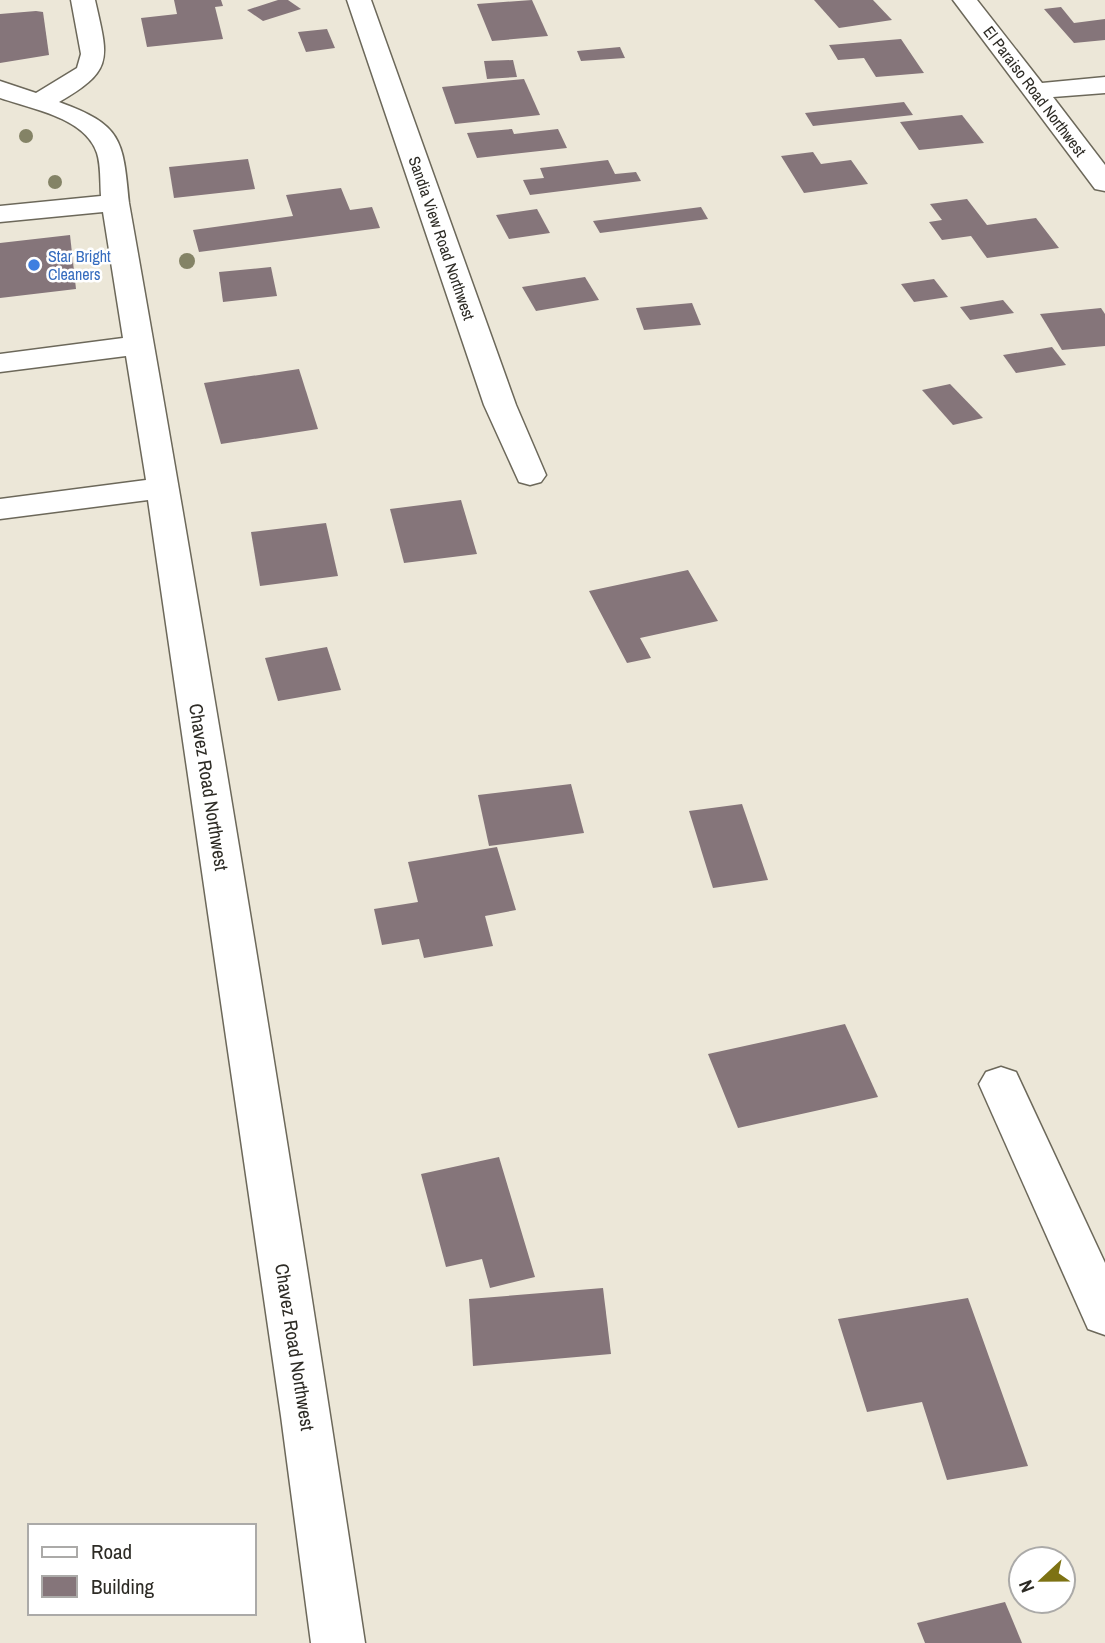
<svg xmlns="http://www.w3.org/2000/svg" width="1105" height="1643" font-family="'Archivo Narrow',sans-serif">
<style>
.building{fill:#85757a}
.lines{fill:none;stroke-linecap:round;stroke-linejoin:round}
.minor-casing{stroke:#6c685a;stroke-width:3}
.minor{fill:#fff;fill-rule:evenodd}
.tree{fill:#848366}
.shop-dot{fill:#3f7fe0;stroke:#fff;stroke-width:2.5}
.labels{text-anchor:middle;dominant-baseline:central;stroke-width:5;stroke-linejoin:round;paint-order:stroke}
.far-street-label{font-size:16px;fill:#2d2b25;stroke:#fff}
.far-shop-label{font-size:16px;fill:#366cbe;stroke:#fff;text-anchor:start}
.street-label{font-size:19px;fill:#2d2b25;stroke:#fff}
</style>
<rect width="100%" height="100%" fill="#ece7d8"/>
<!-- building -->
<g class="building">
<polygon points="174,0 221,0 223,6 215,7 223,39 147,47 141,18 177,14"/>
<polygon points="278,0 288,0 301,9 263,21 247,10"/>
<polygon points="532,0 548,36 492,41 477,4"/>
<polygon points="814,0 873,0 892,20 839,28"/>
<polygon points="1061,7 1074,23 1105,19 1105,40 1074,43 1044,9"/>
<polygon points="36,11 43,12 49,55 0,63 0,14"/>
<polygon points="327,29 335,48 306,52 298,32"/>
<polygon points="901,39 924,73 876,77 864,58 838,60 829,45"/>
<polygon points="620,47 625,58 581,61 577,51"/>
<polygon points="513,60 517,77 487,79 484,61"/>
<polygon points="524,79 540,115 455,124 442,87"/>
<polygon points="904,102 913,115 813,126 805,113"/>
<polygon points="962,115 984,143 919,150 900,122"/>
<polygon points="512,129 514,134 558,129 567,148 477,158 467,133"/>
<polygon points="813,152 821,164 851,160 868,184 804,193 781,156"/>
<polygon points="248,159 255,189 174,198 169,167"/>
<polygon points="608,160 615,174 636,172 641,181 530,195 523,180 544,178 540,168"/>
<polygon points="341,188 350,210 372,207 380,228 199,252 193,230 293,216 286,195"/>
<polygon points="967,199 987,225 1036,218 1059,248 987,258 971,236 942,240 929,222 942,220 930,204"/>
<polygon points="701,207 708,219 600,233 593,221"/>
<polygon points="537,209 550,233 509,239 496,215"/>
<polygon points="70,235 76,289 0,298 0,243"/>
<polygon points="271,267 277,296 223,302 219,272"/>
<polygon points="585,277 599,300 536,311 522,287"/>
<polygon points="934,279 948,297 914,302 901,284"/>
<polygon points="1003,300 1014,313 970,320 960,307"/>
<polygon points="692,303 701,325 644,330 636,308"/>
<polygon points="1101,308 1105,314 1105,346 1062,350 1040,314"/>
<polygon points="1052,347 1066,365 1016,373 1003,355"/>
<polygon points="299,369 318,429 221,444 204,383"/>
<polygon points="950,384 983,418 953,425 922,390"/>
<polygon points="461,500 477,554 404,563 390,509"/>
<polygon points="326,523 338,576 260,586 251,532"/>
<polygon points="688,570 718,621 640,638 651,658 627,663 589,591"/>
<polygon points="327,647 341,690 278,701 265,658"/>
<polygon points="571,784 584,833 489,846 478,795"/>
<polygon points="742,804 768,880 713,888 689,811"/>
<polygon points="497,847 516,910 485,916 493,946 424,958 419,939 382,945 374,909 418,902 408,862"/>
<polygon points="845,1024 878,1097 738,1128 708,1054"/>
<polygon points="499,1157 535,1277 490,1288 482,1259 446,1267 421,1174"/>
<polygon points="603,1288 611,1354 473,1366 469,1299"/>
<polygon points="968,1298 1028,1466 947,1480 922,1402 867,1412 838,1319"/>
<polygon points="1005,1602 1022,1643 925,1643 917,1623"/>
</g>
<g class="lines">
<defs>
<g id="minor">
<path d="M 71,0 L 95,0 C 108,58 115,70 59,102 C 122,125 123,139 129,203 C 214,682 292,1162 365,1643 L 311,1643 L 281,1416 L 148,500 L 0,519 L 0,499 L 146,480 L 126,356 L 0,372 L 0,354 L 123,338 L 103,212 L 0,222 L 0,206 L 101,196 C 100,182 101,165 97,153 C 85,117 31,109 0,98 L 0,81 L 36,93 L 77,68 L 81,54 Z"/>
<polygon points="347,0 371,0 516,405 546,475 541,482 530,485 519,482 484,405"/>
<polygon points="953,0 977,0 1042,83 1105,77 1105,93 1053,97 1105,165 1105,191 1095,189"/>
<polygon points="1001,1067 1016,1072 1105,1263 1105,1335 1088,1329 979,1084 986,1072"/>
</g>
</defs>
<!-- minor casing -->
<use href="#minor" class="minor-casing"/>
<!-- minor -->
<use href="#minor" class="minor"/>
</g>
<!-- trees -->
<g class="tree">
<circle cx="26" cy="136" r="7"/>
<circle cx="55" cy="182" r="7"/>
<circle cx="187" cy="261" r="8"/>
</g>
<!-- markers -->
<circle class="shop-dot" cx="34" cy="265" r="7"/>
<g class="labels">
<!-- far-street labels -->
<g class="far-street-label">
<text transform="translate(1035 91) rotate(53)">El Paraiso Road Northwest</text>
<text transform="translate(442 238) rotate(71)">Sandia View Road Northwest</text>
</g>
<!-- far-shop labels -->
<g class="far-shop-label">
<text x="48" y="256">Star Bright<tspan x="48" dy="18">Cleaners</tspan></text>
</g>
<!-- street labels -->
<g class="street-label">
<text transform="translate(209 787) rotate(81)">Chavez Road Northwest</text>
<text transform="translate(295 1347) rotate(81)">Chavez Road Northwest</text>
</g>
</g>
<!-- legend -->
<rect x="28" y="1524" width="228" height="91" fill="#ffffff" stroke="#abaaa8" stroke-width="2"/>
<rect x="42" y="1547" width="35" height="10" fill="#ffffff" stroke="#abaaa8" stroke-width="2"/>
<text x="91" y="1559" font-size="21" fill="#2d2b25">Road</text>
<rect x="42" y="1576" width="35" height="21" fill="#85757a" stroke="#abaaa8" stroke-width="2"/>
<text x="91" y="1594" font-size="21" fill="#2d2b25">Building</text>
<!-- north arrow -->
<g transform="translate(1042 1580) rotate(248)"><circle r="33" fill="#ffffff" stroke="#abaaa8" stroke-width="2"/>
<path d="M0-5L12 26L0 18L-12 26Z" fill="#7d7213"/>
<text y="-10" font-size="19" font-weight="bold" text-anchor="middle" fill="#2d2b25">N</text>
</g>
</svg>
